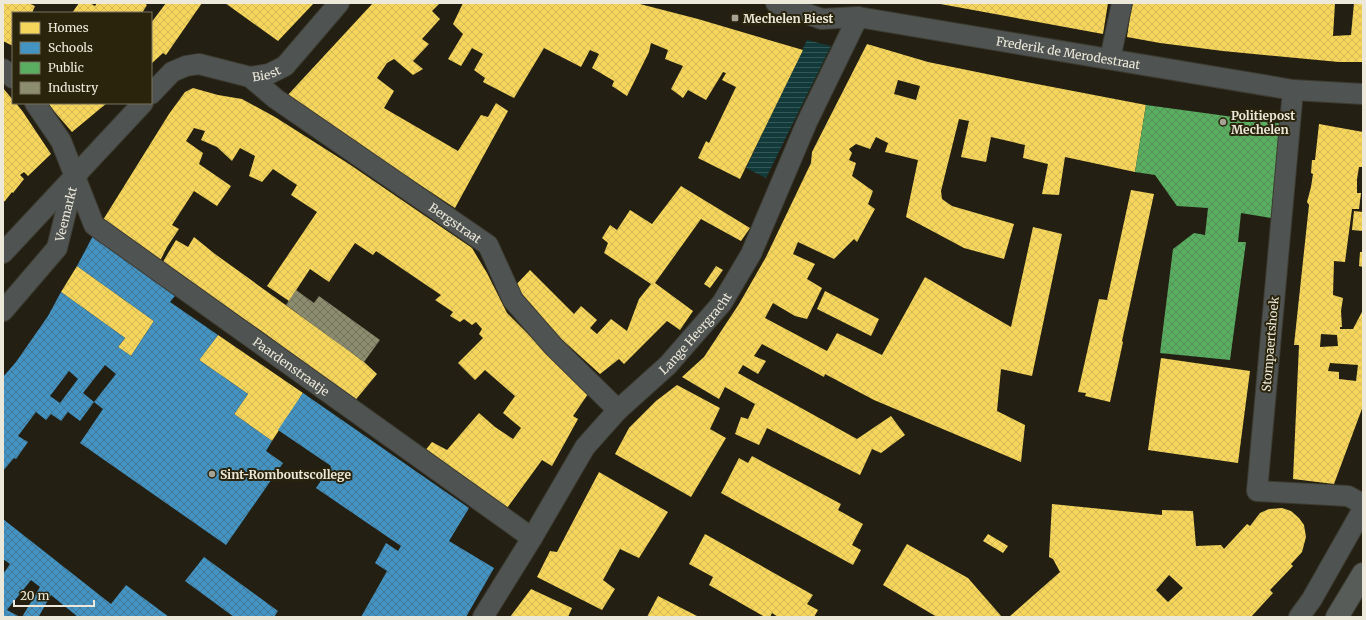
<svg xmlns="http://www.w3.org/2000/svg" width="1366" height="620" font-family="Merriweather,serif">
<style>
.water{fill:url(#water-rules)}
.homes{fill:url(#homes-cross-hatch);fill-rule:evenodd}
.schools{fill:url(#schools-cross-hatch);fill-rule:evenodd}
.public{fill:url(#public-cross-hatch)}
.industry{fill:url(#industry-cross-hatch)}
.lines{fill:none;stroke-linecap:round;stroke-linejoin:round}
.street-casing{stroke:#3d3b31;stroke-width:22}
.primary-casing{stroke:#3d3b31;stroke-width:24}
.street{stroke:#4f5351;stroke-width:20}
.primary{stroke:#575c58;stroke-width:22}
.poi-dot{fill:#a6a394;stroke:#2a240c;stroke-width:1.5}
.labels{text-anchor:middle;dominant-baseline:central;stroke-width:4;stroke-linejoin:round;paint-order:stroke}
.poi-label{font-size:12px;font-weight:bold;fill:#ece9da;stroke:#2a240c;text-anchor:start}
.street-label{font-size:12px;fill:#ece9da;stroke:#2a240c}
</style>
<defs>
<pattern id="water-rules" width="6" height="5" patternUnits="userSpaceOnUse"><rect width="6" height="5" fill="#123a3a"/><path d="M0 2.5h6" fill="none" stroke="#355656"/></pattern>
<pattern id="homes-cross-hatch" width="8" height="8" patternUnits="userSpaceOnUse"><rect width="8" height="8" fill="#f6d55c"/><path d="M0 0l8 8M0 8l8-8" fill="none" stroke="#d3b857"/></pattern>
<pattern id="schools-cross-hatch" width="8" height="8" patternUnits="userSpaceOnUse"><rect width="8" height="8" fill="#4393c3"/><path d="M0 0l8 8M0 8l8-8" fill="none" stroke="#447896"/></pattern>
<pattern id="public-cross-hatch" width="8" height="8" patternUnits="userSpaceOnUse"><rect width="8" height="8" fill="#5aae61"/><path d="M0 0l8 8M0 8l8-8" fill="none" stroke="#548f57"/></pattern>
<pattern id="industry-cross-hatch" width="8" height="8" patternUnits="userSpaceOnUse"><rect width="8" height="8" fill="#8c8c6e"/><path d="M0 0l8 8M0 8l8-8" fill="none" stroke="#74745e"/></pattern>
</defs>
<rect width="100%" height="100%" fill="#232013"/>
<!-- water -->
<polygon class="water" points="807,40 831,46 766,178 746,168"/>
<!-- homes -->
<g class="homes">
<polygon points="3,3 28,3 35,6 32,13 13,13 13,46 3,41"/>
<polygon points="79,3 90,3 95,6 97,3 144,3 147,5 142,13 72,13"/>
<polygon points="166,3 202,3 166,55 163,53 151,64 151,23"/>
<polygon points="225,3 314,3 278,41"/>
<polygon points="373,3 440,3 432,11 440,19 422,39 429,44 413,61 423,69 413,75 394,59 387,63 377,78 394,91 384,108 458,151 481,115 488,117 496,103 508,111 455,208 286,97"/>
<polygon points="463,3 469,4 469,3 636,3 698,19 803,50 740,179 698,158 706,141 709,143 736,87 722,80 726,73 723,72 706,100 688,90 683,98 671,89 683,66 665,59 668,50 651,43 649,52 627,96 612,86 614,81 592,68 599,54 590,50 581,67 544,48 514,98 483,82 485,78 474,70 483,54 472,48 461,66 448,59 463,34 453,24"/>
<polygon points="935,3 1108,3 1103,34"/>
<polygon points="1132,3 1335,3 1333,36 1351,35 1354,3 1363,3 1363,62 1339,62 1223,51 1160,43 1127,37"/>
<path d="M 867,44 L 928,62 L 1016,80 L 1146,105 L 1135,172 L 1065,157 L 1059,195 L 1042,194 L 1048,164 L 1023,158 L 1025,145 L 991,137 L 986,162 L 961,157 L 969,121 L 959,119 L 941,191 L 942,199 L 952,206 L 1014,224 L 1004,259 L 964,248 L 906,217 L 918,160 L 885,152 L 888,143 L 876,137 L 870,149 L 856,144 L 849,149 L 852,153 L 849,160 L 856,163 L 852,176 L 873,191 L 868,204 L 875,209 L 857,242 L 854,239 L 834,259 L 798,242 L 793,254 L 815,264 L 807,279 L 822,288 L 807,319 L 795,316 L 773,303 L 765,318 L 827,351 L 837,333 L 882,355 L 925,277 L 1011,327 L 1033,227 L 1062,234 L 1032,376 L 1001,369 L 997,411 L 1025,425 L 1021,462 L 874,400 L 825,374 L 824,377 L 762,344 L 754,356 L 766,361 L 758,374 L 743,365 L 738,373 L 857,439 L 891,416 L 905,435 L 881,453 L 872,449 L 860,475 L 767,428 L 759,445 L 735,434 L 741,417 L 748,419 L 755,404 L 725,387 L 719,399 L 682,377 L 704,357 L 739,304 L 766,257 L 811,163 L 812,152 ZM 898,80 L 920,86 L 916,100 L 894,94 Z"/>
<polygon points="3,88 13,100 13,103 16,103 23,112 51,154 28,176 24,172 20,175 24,179 13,193 12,192 5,201 3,202"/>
<polygon points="193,88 218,95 242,99 275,117 349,164 472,248 487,273 507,313 588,394 573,416 578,419 552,466 542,460 507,508 461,475 458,477 424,452 432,442 447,450 479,413 495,427 513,439 521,428 503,413 515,396 485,370 475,380 458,363 483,338 479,334 482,329 476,322 472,325 464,319 460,322 450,316 453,312 435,300 441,295 376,251 373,255 355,243 329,282 310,269 289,301 267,286 317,212 291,195 297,185 273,169 262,182 249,176 255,156 240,148 232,161 217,147 201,140 205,131 194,128 186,141 203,153 199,164 231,186 217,206 194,191 172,225 179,229 167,247 159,263 98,228 169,114 185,92"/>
<polygon points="47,103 107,103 72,132"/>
<path d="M 1319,124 L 1363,132 L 1363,167 L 1359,167 L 1357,179 L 1357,193 L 1361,193 L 1359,209 L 1352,209 L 1345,262 L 1334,261 L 1333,295 L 1343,298 L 1341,311 L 1342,327 L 1340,327 L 1340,329 L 1353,329 L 1363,310 L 1363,406 L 1334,484 L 1293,479 L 1299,345 L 1294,345 L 1309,205 L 1307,202 L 1311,187 L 1313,174 L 1311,173 L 1312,160 L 1315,160 ZM 1321,334 L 1337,335 L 1338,346 L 1320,347 ZM 1330,363 L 1358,365 L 1356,381 L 1339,379 L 1339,372 L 1328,371 Z"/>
<polygon points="681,186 750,228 741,241 701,219 655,283 693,311 680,330 667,321 624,364 619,359 600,374 558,336 512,289 530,270 574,314 581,306 597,320 590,328 597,334 611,319 627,331 639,299 651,284 604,253 608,243 602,238 610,225 617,230 630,210 652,224"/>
<polygon points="1131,190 1154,194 1122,341 1123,342 1110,402 1085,396 1086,393 1078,392 1099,299 1107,300"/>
<polygon points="1354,211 1363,212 1363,231 1352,230"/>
<polygon points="194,237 215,254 348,350 364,362 377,374 353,403 267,335 194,285 161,265 176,240 188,247"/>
<polygon points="1360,252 1363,252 1363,267 1359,266"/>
<polygon points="77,266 154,321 131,356 118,347 125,338 61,292"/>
<polygon points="716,266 723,270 710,288 704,284"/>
<polygon points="825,291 879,319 871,336 817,309"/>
<polygon points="218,335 303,393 272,441 234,414 248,394 199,360"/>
<polygon points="1161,358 1250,371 1238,463 1148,450"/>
<polygon points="677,385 720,408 710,429 726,438 691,497 615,454 629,428 656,401"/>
<polygon points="752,456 841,504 838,510 863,524 852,545 861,550 853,565 721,493 739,458 748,463"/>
<polygon points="599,472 668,512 639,558 620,549 603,580 615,589 602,610 537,577 550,551 557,552"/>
<path d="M 1052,504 L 1162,515 L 1162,510 L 1193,511 L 1196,546 L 1221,545 L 1224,549 L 1247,524 L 1250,526 L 1260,513 L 1269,509 L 1282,508 L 1291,511 L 1299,518 L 1304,525 L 1306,537 L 1302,552 L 1291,564 L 1293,566 L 1270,590 L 1273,593 L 1251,617 L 1009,617 L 1060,572 L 1053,559 L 1049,557 ZM 1169,575 L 1183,588 L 1168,602 L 1156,590 Z"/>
<polygon points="705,534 813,595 807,604 818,610 814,617 778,617 772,613 770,617 765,617 709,585 713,577 689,564"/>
<polygon points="988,534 1008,546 1003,553 983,541"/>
<polygon points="907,544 968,578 1002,617 937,617 883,585"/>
<polygon points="531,589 572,608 568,617 510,617"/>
<polygon points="658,596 699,617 647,617"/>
</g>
<!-- schools -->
<g class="schools">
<path d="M 94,234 L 178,292 L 170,302 L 218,335 L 199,360 L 248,394 L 234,414 L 272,441 L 266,451 L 283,463 L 226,545 L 80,443 L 103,409 L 94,402 L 116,374 L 105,365 L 83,393 L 94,402 L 80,421 L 68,412 L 61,421 L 51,414 L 46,420 L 36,412 L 18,436 L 28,442 L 16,459 L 14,458 L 3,471 L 3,377 L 16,362 L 48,316 L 61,292 L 125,338 L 118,347 L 131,356 L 154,321 L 77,266 ZM 69,371 L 78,379 L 60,403 L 50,396 Z"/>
<polygon points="303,393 469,508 449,541 494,568 466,617 361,617 387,571 375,563 386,543 398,551 401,546 316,488 331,466 278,430"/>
<polygon points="3,519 111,604 126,585 169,617 78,617 51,595 39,616 41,617 22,617 40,587 31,580 7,610 20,617 3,617 3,574 10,564 3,559"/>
<polygon points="204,557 278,611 274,617 234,617 185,581"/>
</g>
<!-- public -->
<polygon class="public" points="1146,105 1284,124 1271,218 1241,213 1238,242 1246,242 1230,360 1160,353 1173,249 1194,233 1205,235 1208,208 1177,206 1155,175 1135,172"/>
<!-- industry -->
<polygon class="industry" points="296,290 314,303 319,296 380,340 364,362 286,305"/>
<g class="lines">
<defs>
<g id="street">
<path id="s1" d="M 776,3 L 822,19 L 858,17 L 1293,90 L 1363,94"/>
<polyline points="1110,59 1122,3"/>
<polyline points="3,69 13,78"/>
<path id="s2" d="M 250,77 L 276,99 L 488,245 L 513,300 L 554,347 L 618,410"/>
<polyline points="1293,90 1257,491 1348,496 1363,504"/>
<path id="s3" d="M 151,94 L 172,72 L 186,66 L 199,64 L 250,77 L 269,74 L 285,66 L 339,3"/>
<path id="s4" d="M 35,103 L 61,141 L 94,225 L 532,538"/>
<polyline points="3,253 143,103"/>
<path id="s5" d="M 3,311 L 57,248 L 74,179"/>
<path id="s6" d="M 483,617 L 532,538 L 585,447 L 618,410 L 668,365 L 722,303 L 751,254 L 807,122 L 858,17"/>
<polyline points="1299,617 1312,599 1363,509"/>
</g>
<polyline id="primary" points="1337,617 1363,574"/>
</defs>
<!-- street casing -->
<use href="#street" class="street-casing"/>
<!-- primary casing -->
<use href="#primary" class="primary-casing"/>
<!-- street -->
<use href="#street" class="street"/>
<!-- primary -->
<use href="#primary" class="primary"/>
</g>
<!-- markers -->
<g class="poi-dot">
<rect x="731" y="14" width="8" height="8" rx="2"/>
<circle cx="1223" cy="122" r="4"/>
<circle cx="212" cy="474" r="4"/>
</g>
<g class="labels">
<!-- poi labels -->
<g class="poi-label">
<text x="743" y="18">Mechelen Biest</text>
<text x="1231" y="115">Politiepost<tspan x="1231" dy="14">Mechelen</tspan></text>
<text x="220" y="474">Sint-Romboutscollege</text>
</g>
<!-- street labels -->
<g class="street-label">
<text stroke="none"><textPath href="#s1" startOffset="298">Frederik de Merodestraat</textPath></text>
<text stroke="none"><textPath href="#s3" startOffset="128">Biest</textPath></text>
<text stroke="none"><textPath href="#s5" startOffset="118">Veemarkt</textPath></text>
<text stroke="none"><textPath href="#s2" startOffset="252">Bergstraat</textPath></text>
<text stroke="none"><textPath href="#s6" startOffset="357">Lange Heergracht</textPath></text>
<text transform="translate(1270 344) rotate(-85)">Stompaertshoek</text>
<text stroke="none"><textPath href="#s4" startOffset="379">Paardenstraatje</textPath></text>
</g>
</g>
<!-- border -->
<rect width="1366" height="620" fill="none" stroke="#ece9da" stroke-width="8"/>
<!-- legend -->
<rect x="12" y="12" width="140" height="92" fill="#2a240c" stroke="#78735e"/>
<rect x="20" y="22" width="20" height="12" fill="#f6d55c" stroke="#78735e"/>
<text x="48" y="32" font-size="12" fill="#ece9da">Homes</text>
<rect x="20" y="42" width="20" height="12" fill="#4393c3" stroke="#78735e"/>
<text x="48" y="52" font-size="12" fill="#ece9da">Schools</text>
<rect x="20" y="62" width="20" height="12" fill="#5aae61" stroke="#78735e"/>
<text x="48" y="72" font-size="12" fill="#ece9da">Public</text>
<rect x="20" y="82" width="20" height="12" fill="#8c8c6e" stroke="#78735e"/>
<text x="48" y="92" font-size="12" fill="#ece9da">Industry</text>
<!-- scale -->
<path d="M14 600v6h80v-6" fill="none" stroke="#ece9da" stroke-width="2"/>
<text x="20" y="600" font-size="12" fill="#ece9da" stroke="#2a240c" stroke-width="3" paint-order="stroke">20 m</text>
</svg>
